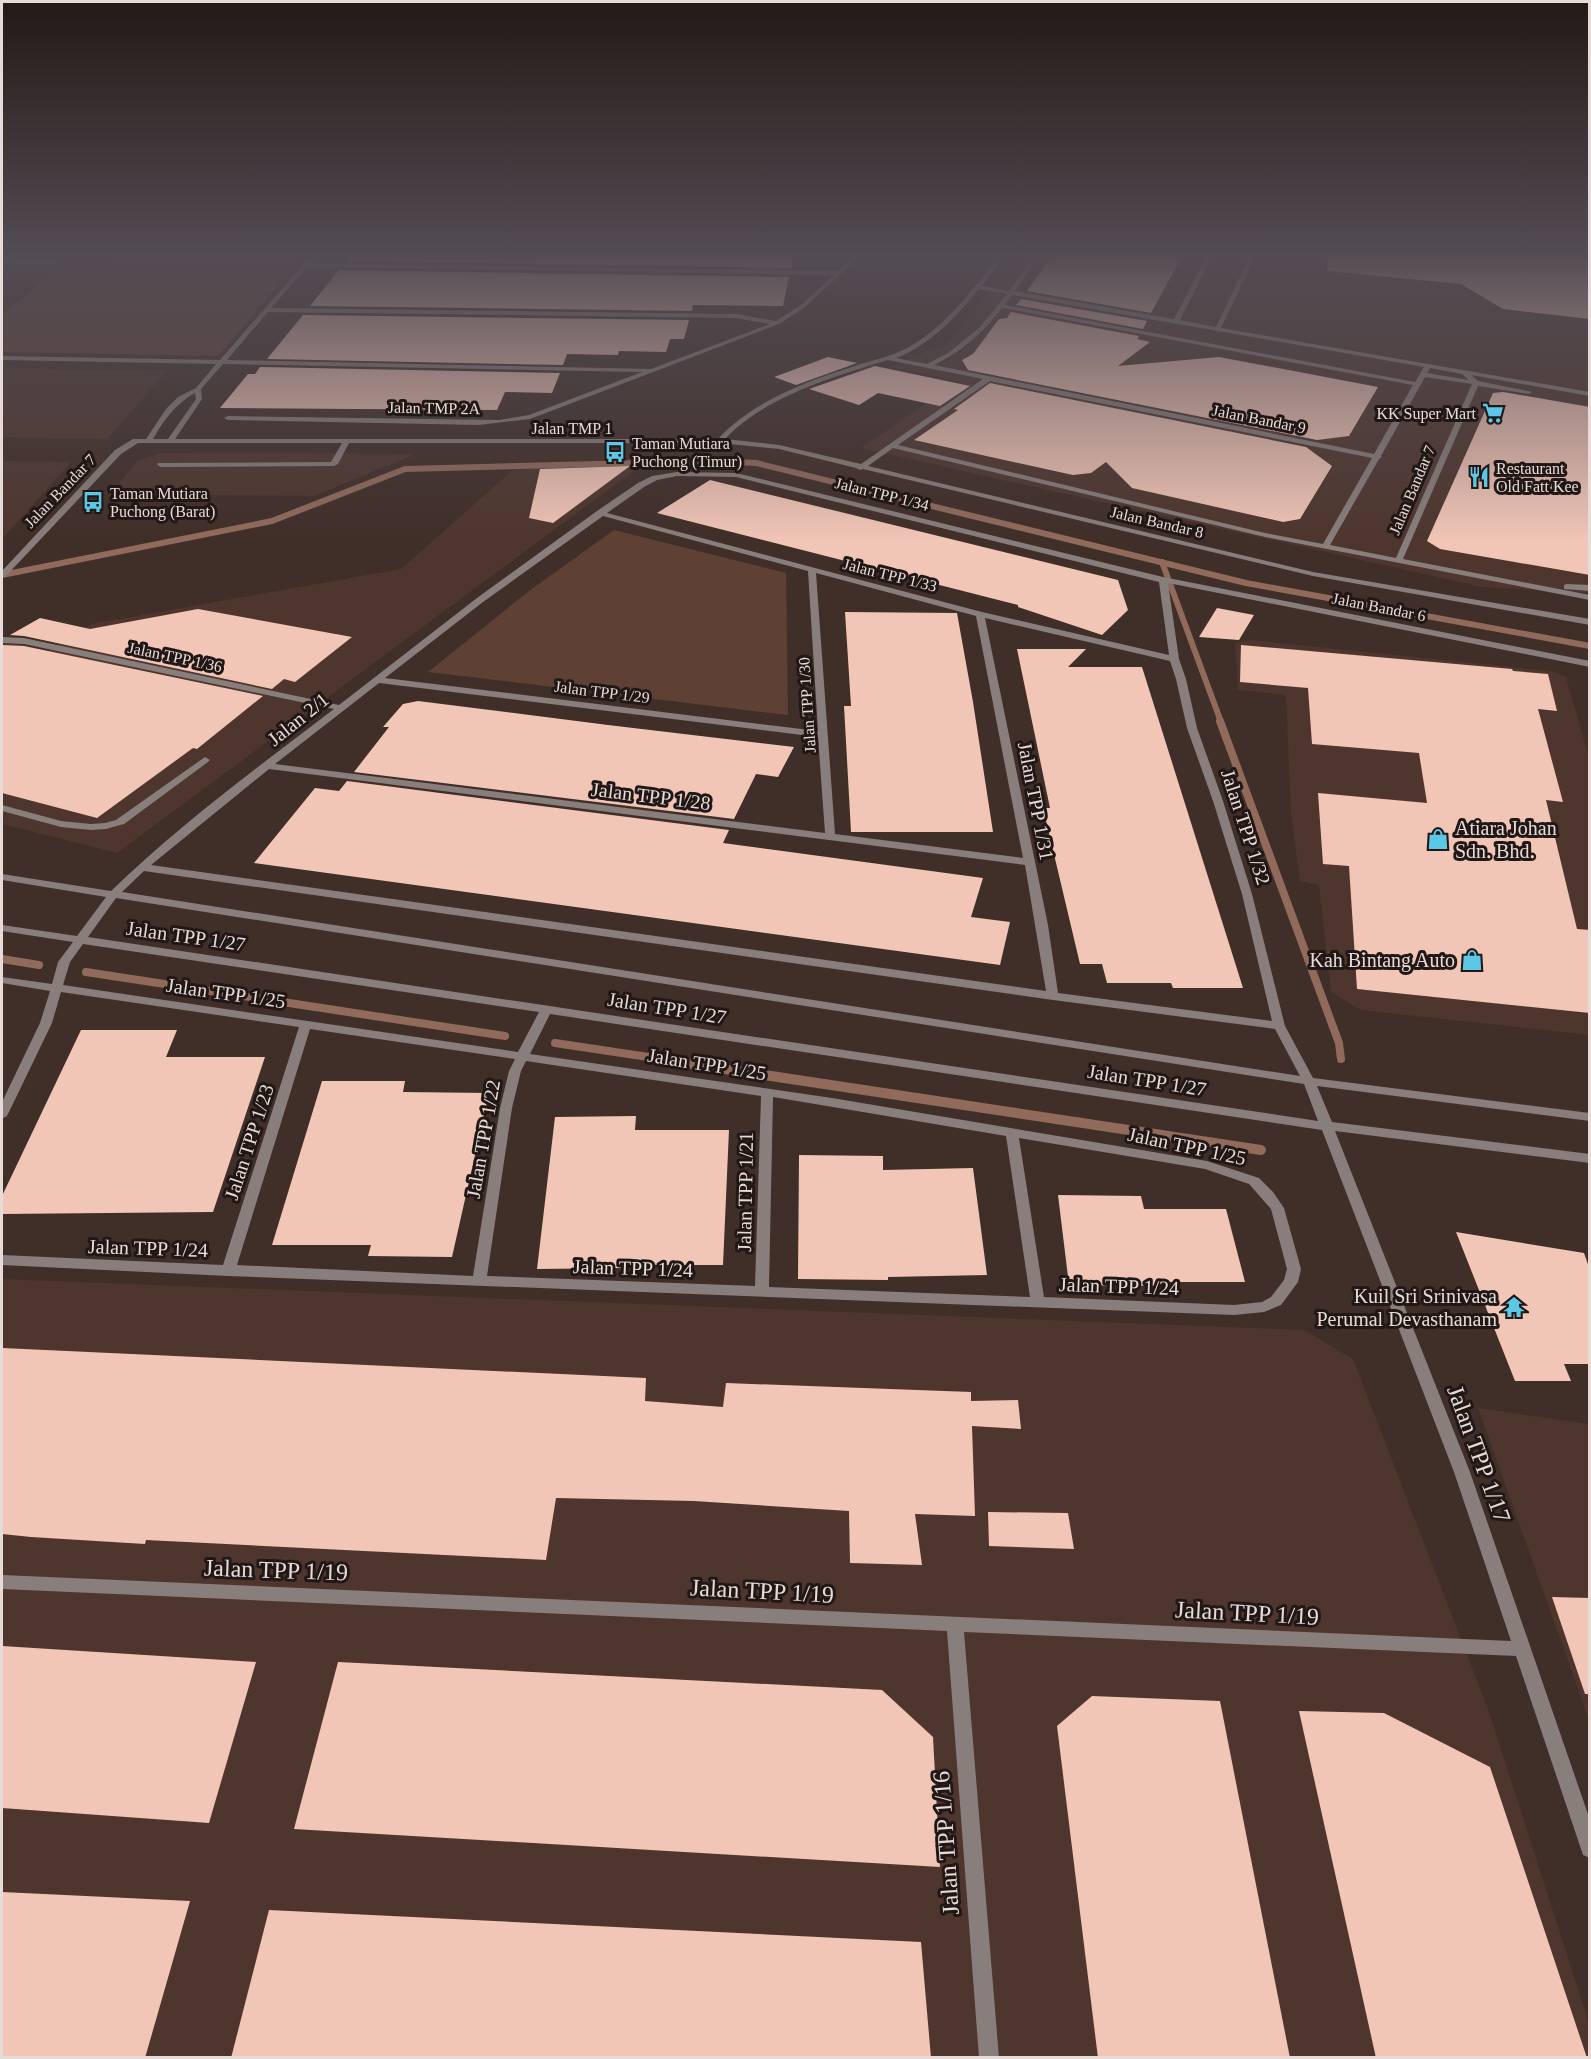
<svg xmlns="http://www.w3.org/2000/svg" width="1591" height="2059" font-family="Georgia,serif">
<style>
.built{fill:#4e362e}
.green{fill:#5f4035}
.lines{fill:none;stroke-linecap:round;stroke-linejoin:round}
.stream-far2{stroke:#916a5c;stroke-width:6}
.stream-far1{stroke:#916a5c;stroke-width:8}
.stream{stroke:#916a5c;stroke-width:10}
.building{fill:#f2c6b7}
.street{fill:#887e7b;fill-rule:evenodd}
.labels{text-anchor:middle;dominant-baseline:central;stroke-width:6;stroke-linejoin:round;paint-order:stroke}
.far-street-label{font-size:16px;fill:#e7dbd7;stroke:#211816}
.far-poi-label{font-size:16px;fill:#e7dbd7;stroke:#211816;text-anchor:start}
.street-label{font-size:20px;fill:#e7dbd7;stroke:#211816}
.poi-label{font-size:20px;fill:#e7dbd7;stroke:#211816;text-anchor:end}
.near-street-label{font-size:24px;fill:#e7dbd7;stroke:#211816}
</style>
<rect width="100%" height="100%" fill="#402e28"/>
<!-- built -->
<g class="built">
<polygon points="1018,253 1589,253 1589,593 1482,587 861,448 959,381 892,367 949,342"/>
<polygon points="2,368 167,371 107,439 2,437"/>
<polygon points="163,453 416,454 314,496 111,494 137,461"/>
<polygon points="2,461 71,462 2,539"/>
<polygon points="642,465 117,853 2,824 2,644 20,644 48,651 91,624 401,569 514,469"/>
<polygon points="1250,640 1550,671 1566,677 1589,758 1589,1035 1361,1010 1331,992 1319,885 1300,881 1291,814 1286,695 1238,690 1235,643"/>
<polygon points="2,1279 1304,1330 1353,1359 1488,1709 1590,2026 1589,2058 2,2058"/>
<polygon points="1478,1408 1589,1424 1589,1720"/>
</g>
<!-- green -->
<g class="green">
<polygon points="77,253 306,253 218,356 2,352 2,315 56,270 100,270 116,256 75,255"/>
<polygon points="614,530 786,573 788,715 428,672 529,591"/>
</g>
<g class="lines">
<!-- stream-far2 -->
<g class="stream-far2">
<polyline points="1162,562 1221,722"/>
<polyline points="2,575 272,521 405,469 714,461 756,463 1246,583 1590,646"/>
</g>
<!-- stream-far1 -->
<g class="stream-far1">
<polyline points="1220,721 1339,1043 1341,1059"/>
<polyline points="2,959 39,965"/>
<polyline points="86,972 505,1036"/>
<polyline points="555,1043 675,1061"/>
</g>
<!-- stream -->
<polyline class="stream" points="665,1060 1261,1150"/>
</g>
<!-- building -->
<g class="building">
<polygon points="352,253 794,253 791,268 346,261"/>
<polygon points="1054,253 1184,253 1151,313 1027,291"/>
<polygon points="1328,253 1590,253 1590,319 1503,309 1461,284 1327,271"/>
<polygon points="339,270 789,277 783,306 693,305 692,311 310,306"/>
<polygon points="1021,299 1147,321 1143,329 1016,305"/>
<polygon points="1011,312 1139,336 1137,339 1150,342 1118,366 1219,357 1378,387 1349,436 1317,440 968,370 962,360 973,354 999,319 1007,318"/>
<polygon points="303,315 689,320 684,339 670,339 666,352 619,351 618,355 567,354 563,365 267,359"/>
<polygon points="828,357 857,363 796,385 774,377"/>
<polygon points="875,366 970,386 940,406 878,393 859,405 809,389"/>
<polygon points="260,367 560,373 552,393 505,392 497,410 220,408 248,374 255,374"/>
<polygon points="990,383 1306,447 1332,466 1300,519 1283,522 1132,488 1106,462 1091,473 1073,475 914,440 958,410 954,409"/>
<polygon points="1503,392 1590,407 1590,575 1440,549 1427,541 1493,393"/>
<polygon points="630,466 553,523 529,518 540,469"/>
<polygon points="710,480 1118,580 1128,610 1102,635 1018,607 1018,605 657,513"/>
<polygon points="1217,608 1254,615 1239,640 1199,637"/>
<polygon points="198,609 352,637 295,682 284,679 272,689 24,636 10,635 40,618 90,629"/>
<polygon points="845,612 957,613 973,702 993,832 851,832 844,706 851,706"/>
<polygon points="2,645 24,646 263,696 197,749 193,748 97,818 2,793"/>
<polygon points="1241,645 1512,669 1513,671 1548,674 1557,711 1538,709 1563,802 1546,800 1577,929 1590,930 1590,1013 1357,989 1349,866 1323,864 1318,793 1427,803 1419,753 1312,744 1308,688 1240,682"/>
<polygon points="1017,649 1086,649 1068,667 1142,667 1243,988 1173,988 1171,983 1107,983 1102,964 1080,964 1043,808 1050,808"/>
<polygon points="418,701 608,725 794,747 778,777 756,774 734,819 354,772 389,727 383,727 403,704"/>
<polygon points="347,781 729,830 723,843 983,878 971,917 1010,922 1000,965 254,863 315,788 339,791"/>
<polygon points="81,1030 177,1030 166,1057 265,1057 213,1212 2,1214 2,1196"/>
<polygon points="322,1081 405,1081 403,1092 489,1093 452,1257 368,1256 371,1245 272,1245"/>
<polygon points="636,1116 635,1130 729,1130 723,1265 625,1265 625,1268 537,1269 555,1117"/>
<polygon points="799,1155 883,1156 883,1170 973,1168 987,1275 888,1277 888,1280 798,1279"/>
<polygon points="1058,1195 1141,1196 1144,1209 1226,1209 1245,1282 1156,1282 1157,1286 1069,1285"/>
<polygon points="1456,1232 1584,1253 1590,1270 1590,1364 1564,1364 1571,1381 1515,1381"/>
<polygon points="2,1348 646,1378 645,1401 723,1407 726,1383 971,1392 971,1401 1018,1400 1021,1429 972,1426 975,1516 915,1514 922,1565 850,1563 849,1511 694,1501 556,1498 546,1560 146,1540 145,1544 31,1537 2,1534"/>
<polygon points="988,1512 1068,1513 1074,1549 989,1546"/>
<polygon points="1552,1597 1590,1598 1590,1694 1585,1694"/>
<polygon points="2,1646 256,1662 209,1823 2,1808"/>
<polygon points="338,1662 882,1690 933,1737 940,1867 294,1829"/>
<polygon points="1092,1696 1220,1701 1290,2058 1098,2058 1057,1726"/>
<polygon points="1299,1711 1384,1713 1490,1767 1587,2058 1376,2058"/>
<polygon points="2,1892 190,1901 145,2058 2,2058"/>
<polygon points="269,1910 921,1942 931,2058 231,2058"/>
</g>
<g class="lines">
<!-- street -->
<g class="street">
<path d="M 313,253 L 319,253 L 310,263 L 838,271 L 857,253 L 864,253 L 805,307 L 779,324 L 530,419 L 479,425 L 228,420 L 224,418 L 228,416 L 499,420 L 529,415 L 642,372 L 223,364 L 201,389 L 202,399 L 175,439 L 718,439 C 753,401 807,381 855,366 C 872,360 891,357 907,348 C 946,327 974,288 1001,253 L 1007,253 L 982,286 L 1009,291 L 1036,253 L 1042,253 L 1015,291 L 1174,319 L 1208,253 L 1214,253 L 1180,320 L 1216,327 L 1251,253 L 1257,253 L 1221,328 L 1590,392 L 1590,396 L 1471,375 L 1478,381 L 1532,392 L 1529,394 L 1478,386 L 1403,559 L 1590,595 L 1590,600 L 1265,537 L 893,448 L 868,466 L 1313,572 L 1590,619 L 1590,625 L 1313,576 L 863,469 L 860,470 L 856,468 L 779,449 L 720,443 L 349,443 L 338,464 L 334,466 L 161,467 L 157,465 L 158,463 L 331,462 L 342,443 L 138,443 L 121,454 L 5,577 L 2,577 L 2,571 L 115,450 L 133,439 L 146,439 L 166,409 L 178,397 L 196,388 L 216,364 L 2,360 L 2,356 L 220,360 ZM 307,267 L 834,275 L 801,305 L 776,321 L 736,314 L 271,308 ZM 979,289 L 1007,294 L 979,328 L 948,353 L 927,364 L 896,358 C 930,345 956,317 979,289 ZM 1012,295 L 1424,367 L 1415,382 L 1005,305 ZM 1002,308 L 1413,385 L 1374,454 L 934,365 C 962,351 983,333 1002,308 ZM 268,312 L 736,318 L 770,324 L 651,369 L 227,360 ZM 888,360 L 983,379 L 861,464 L 779,445 L 725,439 C 764,397 835,376 888,360 ZM 1430,368 L 1462,374 L 1469,380 L 1427,373 ZM 1425,377 L 1472,384 L 1396,558 L 1330,545 L 1379,459 L 1382,457 L 1381,456 ZM 990,381 L 1372,458 L 1323,544 L 1265,533 L 898,445 ZM 195,393 L 196,399 L 168,439 L 153,439 C 164,420 175,404 195,393 Z"/>
<polygon points="2,259 54,260 57,262 54,264 2,263"/>
<path d="M 677,472 L 736,473 L 1163,577 L 1590,661 L 1590,667 L 1168,583 L 1179,659 L 1186,679 L 1197,728 L 1223,801 L 1252,894 L 1285,1026 L 1313,1078 L 1590,1113 L 1590,1121 L 1317,1086 L 1332,1122 L 1590,1154 L 1590,1163 L 1335,1131 L 1470,1472 L 1590,1820 L 1590,1858 L 1583,1855 L 1581,1849 L 1516,1656 L 964,1632 L 999,2058 L 979,2058 L 947,1631 L 2,1589 L 2,1575 L 1511,1641 L 1454,1472 L 1322,1130 L 550,1014 L 530,1054 L 832,1098 L 1207,1161 L 1259,1178 L 1273,1192 L 1284,1208 L 1301,1269 L 1298,1282 L 1281,1305 L 1264,1312 L 1234,1315 L 228,1276 L 2,1265 L 2,1255 L 223,1265 L 299,1027 L 61,992 L 52,1023 L 8,1114 L 6,1117 L 2,1118 L 2,1102 L 40,1023 L 50,991 L 2,983 L 2,977 L 52,984 L 58,962 L 73,942 L 2,931 L 2,925 L 77,936 L 106,897 L 2,880 L 2,874 L 111,891 C 180,824 258,767 334,709 L 24,644 L 2,643 L 2,637 L 24,638 L 339,705 L 477,598 L 597,511 L 638,483 L 652,476 ZM 677,476 L 736,477 L 1159,582 L 1169,655 L 982,612 L 607,513 L 644,487 L 657,480 ZM 603,516 L 808,571 L 818,731 L 385,678 L 483,602 ZM 816,573 L 976,616 L 1023,858 L 835,834 ZM 985,618 L 1170,661 L 1176,679 L 1187,728 L 1213,801 L 1242,894 L 1272,1021 L 1058,993 L 1048,925 ZM 379,683 L 818,737 L 825,833 L 275,764 ZM 269,769 L 1025,865 L 1046,991 L 151,865 ZM 144,871 L 1053,1000 L 1275,1029 L 1300,1076 L 122,892 ZM 116,898 L 1304,1084 L 1318,1121 L 88,937 ZM 83,944 L 539,1012 L 518,1052 L 63,985 L 70,962 ZM 310,1029 L 515,1059 L 509,1071 L 500,1108 L 473,1276 L 237,1265 ZM 526,1061 L 761,1096 L 755,1286 L 487,1276 L 512,1108 L 521,1071 ZM 773,1097 L 1006,1136 L 1030,1297 L 769,1287 ZM 1019,1138 L 1205,1169 L 1249,1184 L 1271,1209 L 1287,1269 L 1284,1280 L 1271,1297 L 1262,1302 L 1234,1305 L 1044,1297 Z"/>
<polygon points="1567,584 1590,585 1590,591 1564,589 1564,585"/>
<polygon points="205,757 210,760 208,762 124,824 106,829 91,830 61,827 2,811 2,805 61,821 91,824 105,823 116,820"/>
</g>
</g>
<!-- sky -->
<linearGradient id="sky" x2="0" y2="1"><stop stop-color="#231916"/><stop offset="0.47" stop-color="#534c53"/><stop offset="1" stop-color="#534c53" stop-opacity="0"/></linearGradient>
<rect width="1591" height="542" fill="url(#sky)"/>
<!-- icons -->
<defs>
<symbol id="supermarket-bare" viewBox="-9 -9 18 18"><path d="M-6-5.5h2.5l.6 2H6L4.5 2H-2.5L-4.4-4H-6ZM-1.5 3.2a1.3 1.3 0 1 0 .1 0ZM3 3.2a1.3 1.3 0 1 0 .1 0Z" fill="#5bc8e7" stroke="#211816" stroke-width="2.5" paint-order="stroke"/></symbol>
<symbol id="bus-bare" viewBox="-9 -9 18 18"><path d="M-5-6H5V4H4V6H2V4H-2V6H-4V4H-5ZM-3.5-4V0h7V-4ZM-3.5 1.2v1.5H-2V1.2ZM2 1.2v1.5H3.5V1.2Z" fill="#5bc8e7" stroke="#211816" stroke-width="2.5" paint-order="stroke"/></symbol>
<symbol id="restaurant-bare" viewBox="-9 -9 18 18"><path d="M-5-6h1v4h1v-4h1v4h1v-4h1v5L-1.5 .5V6h-2V.5L-5-1ZM5-6V6H3V1.5H1.5Q1.5-4 5-6Z" fill="#5bc8e7" stroke="#211816" stroke-width="2.5" paint-order="stroke"/></symbol>
<symbol id="shop-bare" viewBox="-9 -9 18 18"><path d="M-5-2.5h2.3a2.7 3.5 0 0 1 5.4 0H5L5.5 6h-11ZM-1.5-2.5h3a1.5 2.3 0 0 0-3 0Z" fill="#5bc8e7" stroke="#211816" stroke-width="2.5" paint-order="stroke"/></symbol>
<symbol id="temple-bare" viewBox="-9 -9 18 18"><path d="M0-6L5-2H3V0L6.5 2.5H4V6H1.5V3h-3V6H-4V2.5H-6.5L-3 0V-2H-5Z" fill="#5bc8e7" stroke="#211816" stroke-width="2.5" paint-order="stroke"/></symbol>
</defs>
<g fill-rule="evenodd">
<use href="#supermarket-bare" x="1478" y="398" width="30" height="30"/>
<use href="#bus-bare" x="600" y="437" width="30" height="30"/>
<use href="#restaurant-bare" x="1464" y="462" width="30" height="30"/>
<use href="#bus-bare" x="78" y="487" width="30" height="30"/>
<use href="#shop-bare" x="1423" y="824" width="30" height="30"/>
<use href="#shop-bare" x="1457" y="945" width="30" height="30"/>
<use href="#temple-bare" x="1499" y="1292" width="30" height="30"/>
</g>
<g class="labels">
<!-- far-street labels -->
<g class="far-street-label">
<text transform="translate(434 408) rotate(1)">Jalan TMP 2A</text>
<text transform="translate(1259 419) rotate(11)">Jalan Bandar 9</text>
<text x="572" y="428">Jalan TMP 1</text>
<text transform="translate(1412 490) rotate(-67)">Jalan Bandar 7</text>
<text transform="translate(60 491) rotate(-46)">Jalan Bandar 7</text>
<text transform="translate(882 494) rotate(14)">Jalan TPP 1/34</text>
<text transform="translate(1157 522) rotate(13)">Jalan Bandar 8</text>
<text transform="translate(890 575) rotate(14)">Jalan TPP 1/33</text>
<text transform="translate(1379 607) rotate(11)">Jalan Bandar 6</text>
<text transform="translate(175 657) rotate(12)">Jalan TPP 1/36</text>
<text transform="translate(602 692) rotate(7)">Jalan TPP 1/29</text>
<text transform="translate(807 705) rotate(-94)">Jalan TPP 1/30</text>
</g>
<!-- far-poi labels -->
<g class="far-poi-label">
<text x="1476" y="413" text-anchor="end">KK Super Mart</text>
<text x="632" y="443">Taman Mutiara<tspan x="632" dy="18">Puchong (Timur)</tspan></text>
<text x="1496" y="468">Restaurant<tspan x="1496" dy="18">Old Fatt Kee</tspan></text>
<text x="110" y="493">Taman Mutiara<tspan x="110" dy="18">Puchong (Barat)</tspan></text>
</g>
<!-- street labels -->
<g class="street-label">
<text transform="translate(298 719) rotate(-39)">Jalan 2/1</text>
<text transform="translate(651 796) rotate(7)">Jalan TPP 1/28</text>
<text transform="translate(1036 801) rotate(79)">Jalan TPP 1/31</text>
<text transform="translate(1246 827) rotate(72)">Jalan TPP 1/32</text>
<text transform="translate(186 936) rotate(8)">Jalan TPP 1/27</text>
<text transform="translate(226 993) rotate(8)">Jalan TPP 1/25</text>
<text transform="translate(667 1008) rotate(9)">Jalan TPP 1/27</text>
<text transform="translate(707 1064) rotate(9)">Jalan TPP 1/25</text>
<text transform="translate(1147 1080) rotate(9)">Jalan TPP 1/27</text>
<text transform="translate(483 1139) rotate(-80)">Jalan TPP 1/22</text>
<text transform="translate(249 1142) rotate(-72)">Jalan TPP 1/23</text>
<text transform="translate(1187 1146) rotate(12)">Jalan TPP 1/25</text>
<text transform="translate(745 1192) rotate(-89)">Jalan TPP 1/21</text>
<text transform="translate(148 1248) rotate(2)">Jalan TPP 1/24</text>
<text transform="translate(633 1268) rotate(2)">Jalan TPP 1/24</text>
<text transform="translate(1119 1286) rotate(2)">Jalan TPP 1/24</text>
</g>
<!-- poi labels -->
<g class="poi-label">
<text x="1455" y="828" text-anchor="start">Atiara Johan<tspan x="1455" dy="23">Sdn. Bhd.</tspan></text>
<text x="1455" y="960">Kah Bintang Auto</text>
<text x="1497" y="1296">Kuil Sri Srinivasa<tspan x="1497" dy="23">Perumal Devasthanam</tspan></text>
</g>
<!-- near-street labels -->
<g class="near-street-label">
<text transform="translate(1479 1454) rotate(70)">Jalan TPP 1/17</text>
<text transform="translate(276 1570) rotate(2)">Jalan TPP 1/19</text>
<text transform="translate(762 1591) rotate(3)">Jalan TPP 1/19</text>
<text transform="translate(1247 1613) rotate(3)">Jalan TPP 1/19</text>
<text transform="translate(946 1843) rotate(-94)">Jalan TPP 1/16</text>
</g>
</g>
<!-- border -->
<rect width="1591" height="2059" fill="none" stroke="#e7dbd7" stroke-width="6"/>
</svg>
